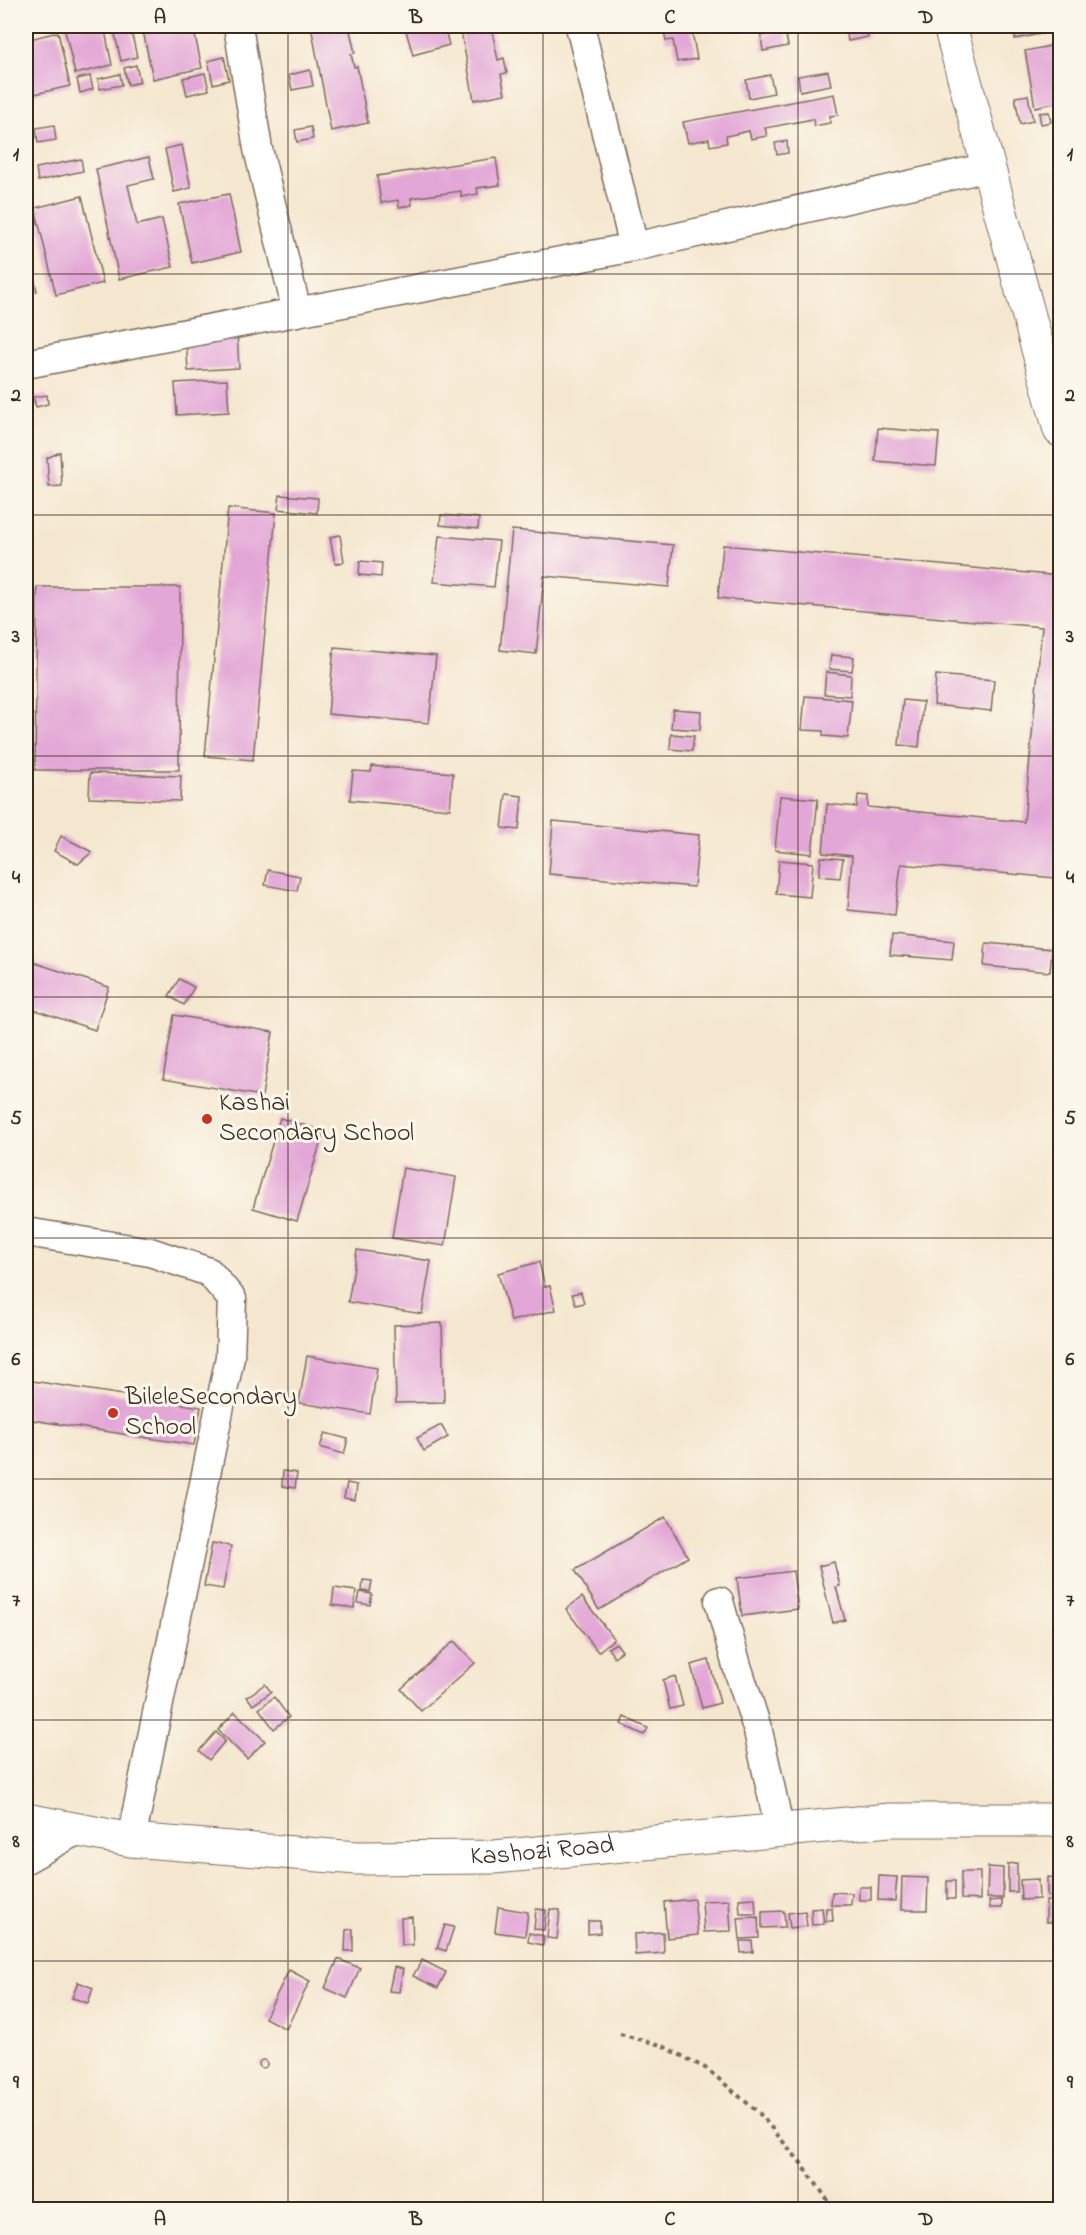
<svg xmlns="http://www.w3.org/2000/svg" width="1086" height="2235" font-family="'Indie Flower',sans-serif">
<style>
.building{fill:#e3a7d7}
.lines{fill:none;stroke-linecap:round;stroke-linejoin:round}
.minor-casing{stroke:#7c6c5c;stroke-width:31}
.tertiary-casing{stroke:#7c6c5c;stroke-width:35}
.secondary-casing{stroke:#7c6c5c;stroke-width:35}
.path{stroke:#7c6c5c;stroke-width:4;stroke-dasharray:4.5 4.5;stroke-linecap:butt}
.minor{stroke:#fff;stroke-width:28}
.tertiary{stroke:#fff;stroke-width:33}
.secondary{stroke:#fff;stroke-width:33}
.grid{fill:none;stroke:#3b2a1e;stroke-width:1.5;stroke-opacity:0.55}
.poi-dot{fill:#c8321e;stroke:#fbf7ec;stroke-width:2}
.labels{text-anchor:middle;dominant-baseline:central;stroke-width:6;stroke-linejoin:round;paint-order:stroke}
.poi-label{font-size:26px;fill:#3b2a1e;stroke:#fbf7ec;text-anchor:start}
.street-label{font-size:26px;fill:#3b2a1e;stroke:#fbf7ec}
.neatline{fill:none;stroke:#3b2a1e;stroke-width:2}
.grid-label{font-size:20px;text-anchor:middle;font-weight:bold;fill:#3b2a1e}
</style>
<rect width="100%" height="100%" fill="#fbf7ec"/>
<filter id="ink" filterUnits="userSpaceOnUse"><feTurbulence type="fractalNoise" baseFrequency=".0167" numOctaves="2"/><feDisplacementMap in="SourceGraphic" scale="12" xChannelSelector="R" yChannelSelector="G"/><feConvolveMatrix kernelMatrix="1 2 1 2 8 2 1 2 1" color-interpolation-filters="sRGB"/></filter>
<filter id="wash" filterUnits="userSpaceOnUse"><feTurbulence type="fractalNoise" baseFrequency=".008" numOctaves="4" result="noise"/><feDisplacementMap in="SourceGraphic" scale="24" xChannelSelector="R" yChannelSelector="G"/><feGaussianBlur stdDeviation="1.35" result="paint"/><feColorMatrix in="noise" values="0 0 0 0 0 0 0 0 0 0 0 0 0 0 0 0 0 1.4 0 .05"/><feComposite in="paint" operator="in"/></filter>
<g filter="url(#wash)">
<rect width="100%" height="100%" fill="#f5e7cf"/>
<g id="blocks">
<!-- building -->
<g class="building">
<polygon points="64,26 104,26 112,65 75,74"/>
<polygon points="113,26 130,26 137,57 121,61"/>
<polygon points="142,26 193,26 202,68 153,79"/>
<polygon points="311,26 349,26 355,53 351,54 354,67 357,66 368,123 331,131"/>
<polygon points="424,26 444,26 449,45 413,55 406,31"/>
<polygon points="460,26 491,26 498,60 504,58 507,73 501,74 505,94 474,100"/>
<polygon points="663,26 691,26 697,59 677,62 673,40 666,41"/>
<polygon points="845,26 866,26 868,37 848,41"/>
<polygon points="1013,26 1055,26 1056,31 1015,39"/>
<polygon points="785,30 788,46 763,51 761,36"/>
<polygon points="58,32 70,86 26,96 26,40"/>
<polygon points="1060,44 1060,102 1035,107 1025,51"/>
<polygon points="224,57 229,80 213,84 208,61"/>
<polygon points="136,65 140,82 128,85 124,68"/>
<polygon points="310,70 313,86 292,90 289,75"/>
<polygon points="828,71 831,85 800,91 798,76"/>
<polygon points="205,73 209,90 187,95 183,78"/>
<polygon points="120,74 122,85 100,89 98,79"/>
<polygon points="770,75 774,93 749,98 746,80"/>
<polygon points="90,76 93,89 80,93 77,79"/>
<polygon points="834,94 838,115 830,116 830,123 814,126 813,119 765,128 767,136 751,139 749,131 726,136 727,143 710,146 709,139 688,143 683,122"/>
<polygon points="1028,95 1033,121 1020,124 1015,97"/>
<polygon points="1049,112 1051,122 1041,124 1039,113"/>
<polygon points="54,125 56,140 38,143 36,128"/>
<polygon points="311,127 313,139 297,142 295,130"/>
<polygon points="787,141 788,153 777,155 775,143"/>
<polygon points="182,145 191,188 174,192 165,149"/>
<polygon points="149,157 154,179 128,185 137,225 162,219 173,267 119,279 96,169"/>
<polygon points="496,158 500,185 477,188 478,194 461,197 461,191 411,198 412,205 399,207 398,200 381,203 377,176"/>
<polygon points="81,159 83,171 38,181 36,168"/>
<polygon points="229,194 241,252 192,263 179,204"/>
<polygon points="31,195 37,223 26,225 26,196"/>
<polygon points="82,196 103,283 56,295 35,208"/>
<polygon points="26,244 37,291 26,294"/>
<polygon points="237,332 239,368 188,371 186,335"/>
<polygon points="227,380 229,412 177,415 175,383"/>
<polygon points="47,395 48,404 36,407 33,397"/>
<polygon points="878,428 939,433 936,466 875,461"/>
<polygon points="60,452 62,486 49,487 47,458"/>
<polygon points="280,495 318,498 317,513 278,509"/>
<polygon points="228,508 276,513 253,760 205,756"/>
<polygon points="441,515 479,518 478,529 440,525"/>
<polygon points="512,530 673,545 669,587 544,576 536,654 500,650"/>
<polygon points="340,535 344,562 335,564 330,537"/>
<polygon points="439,536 499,541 494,587 434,582"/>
<polygon points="723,545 1060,576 1060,821 1055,878 901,864 895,915 848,910 852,856 823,853 827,804 857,807 858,795 868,796 868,807 1024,822 1042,627 718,598"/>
<polygon points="360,561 382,563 381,577 359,575"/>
<polygon points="37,587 180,587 179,770 35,770"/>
<polygon points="334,647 436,656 429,723 328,714"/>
<polygon points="831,655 854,657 852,671 829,669"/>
<polygon points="826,672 851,675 850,696 824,694"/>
<polygon points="936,675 994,680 991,711 934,705"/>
<polygon points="805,696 852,700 848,738 823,736 823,731 802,730"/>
<polygon points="903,700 923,702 919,747 899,745"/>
<polygon points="673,709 701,711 700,730 671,728"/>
<polygon points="671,734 694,736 692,751 670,749"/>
<polygon points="372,766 453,773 450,809 350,800 353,771 371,772"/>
<polygon points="90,773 181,776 180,801 89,798"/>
<polygon points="506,794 522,796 519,830 502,828"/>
<polygon points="780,796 818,799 812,854 775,850"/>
<polygon points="553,821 699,835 694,887 549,874"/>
<polygon points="61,836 92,852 78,864 54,851"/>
<polygon points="821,857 843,859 840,878 819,876"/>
<polygon points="779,860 813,863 810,897 776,894"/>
<polygon points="268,870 300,876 297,891 265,885"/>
<polygon points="892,935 954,941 952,960 890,955"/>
<polygon points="986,943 1052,949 1050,972 984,966"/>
<polygon points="26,960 109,987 95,1030 26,1007"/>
<polygon points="179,979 194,987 184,1005 169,996"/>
<polygon points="174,1015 273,1032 262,1096 163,1079"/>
<polygon points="280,1118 324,1131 297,1221 253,1208"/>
<polygon points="403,1168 456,1177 445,1246 392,1238"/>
<polygon points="357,1250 431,1261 422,1314 348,1302"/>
<polygon points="539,1262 545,1287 550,1286 556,1310 511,1321 498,1273"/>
<polygon points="581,1292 584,1303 576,1305 572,1294"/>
<polygon points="442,1323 444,1402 396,1403 394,1325"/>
<polygon points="307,1356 377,1368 370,1414 299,1403"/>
<polygon points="26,1380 201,1407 194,1445 26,1419"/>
<polygon points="441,1425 448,1437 424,1451 417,1438"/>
<polygon points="325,1433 348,1439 344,1454 320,1447"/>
<polygon points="283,1471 297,1473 295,1488 282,1486"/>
<polygon points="347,1483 357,1485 355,1500 344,1498"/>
<polygon points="665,1517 688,1557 599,1610 575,1570"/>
<polygon points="212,1543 231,1546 223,1589 204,1586"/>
<polygon points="834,1562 840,1586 836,1587 845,1620 833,1623 819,1566"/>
<polygon points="793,1571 798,1609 742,1616 737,1578"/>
<polygon points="363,1580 372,1581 370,1592 362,1591"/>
<polygon points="334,1588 356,1591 354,1608 332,1605"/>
<polygon points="360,1592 372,1594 370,1605 358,1603"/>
<polygon points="582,1597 614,1639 598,1652 566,1609"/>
<polygon points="454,1641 475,1663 421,1711 401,1689"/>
<polygon points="616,1643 622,1651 614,1657 608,1648"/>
<polygon points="709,1660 720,1703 702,1708 691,1665"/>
<polygon points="675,1676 683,1706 670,1709 663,1680"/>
<polygon points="265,1684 271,1692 253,1705 247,1697"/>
<polygon points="274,1697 289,1717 274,1729 259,1709"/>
<polygon points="235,1712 265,1741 247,1759 218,1730"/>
<polygon points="624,1717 648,1728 644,1735 621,1724"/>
<polygon points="216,1732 225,1741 209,1760 199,1751"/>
<polygon points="1017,1863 1017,1892 1008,1892 1008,1864"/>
<polygon points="988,1867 1003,1868 1003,1898 987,1898"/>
<polygon points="961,1872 980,1872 980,1900 961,1899"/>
<polygon points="879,1876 897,1877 895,1901 878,1900"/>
<polygon points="902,1877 928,1878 927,1910 901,1910"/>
<polygon points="1047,1877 1060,1878 1060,1896 1047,1896"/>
<polygon points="1038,1879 1039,1899 1021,1900 1020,1880"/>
<rect x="947" y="1881" width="8" height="18"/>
<rect x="859" y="1887" width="12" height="13"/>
<polygon points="832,1892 852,1893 851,1905 831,1905"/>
<polygon points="755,1898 756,1914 740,1914 739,1899"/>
<polygon points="694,1899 698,1935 667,1938 664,1902"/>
<polygon points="729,1900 731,1931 704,1932 702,1901"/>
<polygon points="1002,1900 1002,1908 990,1908 989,1901"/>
<rect x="1046" y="1901" width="11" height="21"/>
<polygon points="498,1907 528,1912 525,1936 495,1932"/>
<polygon points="822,1908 824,1924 812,1925 811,1909"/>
<polygon points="826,1908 832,1908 833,1921 826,1921"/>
<polygon points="536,1909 546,1910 544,1930 534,1929"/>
<polygon points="550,1909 560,1910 557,1939 547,1938"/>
<polygon points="784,1911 785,1927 762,1928 762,1912"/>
<polygon points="805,1911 807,1926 790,1928 788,1913"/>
<polygon points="412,1917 413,1945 402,1945 401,1918"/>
<polygon points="758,1917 759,1938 740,1939 738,1918"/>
<polygon points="588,1921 600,1921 600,1933 588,1934"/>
<polygon points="445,1925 454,1927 446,1951 437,1948"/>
<polygon points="353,1929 353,1951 345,1951 346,1930"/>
<polygon points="663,1932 664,1953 635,1955 634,1934"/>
<polygon points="529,1933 544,1936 543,1945 528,1942"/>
<polygon points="740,1941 752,1941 753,1952 741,1953"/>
<polygon points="338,1959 360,1968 347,1998 325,1988"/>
<polygon points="422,1960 446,1972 438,1988 413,1976"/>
<polygon points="394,1967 403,1969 399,1992 389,1991"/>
<polygon points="289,1970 310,1981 286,2029 265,2018"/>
<polygon points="78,1982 93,1988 88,2003 72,1998"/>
<circle cx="263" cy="2064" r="4"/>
</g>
</g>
</g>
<g filter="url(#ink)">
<use href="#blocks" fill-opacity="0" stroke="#7c6c5c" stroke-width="1.5"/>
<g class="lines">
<defs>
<g id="minor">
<polyline points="238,26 258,149 297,312"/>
<polyline points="580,26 634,247"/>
<polyline points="26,364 634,247 989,167"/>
<polyline points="26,1232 150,1252 209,1272 232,1299 230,1357 131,1840"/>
<polyline points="719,1601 737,1666 758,1731 780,1831"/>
<polyline points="26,1859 79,1829"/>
</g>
<polyline id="tertiary" points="950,26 1060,430"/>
<g id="secondary">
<path id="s1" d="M 26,1820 L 131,1840 L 357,1858 L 494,1857 L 890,1820 L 1060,1820"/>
</g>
</defs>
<!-- minor casing -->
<use href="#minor" class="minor-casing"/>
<!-- tertiary casing -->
<use href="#tertiary" class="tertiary-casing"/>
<!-- secondary casing -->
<use href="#secondary" class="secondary-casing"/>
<!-- path -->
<polyline class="path" points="620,2034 661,2045 707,2069 759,2113 801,2163 835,2210"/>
<!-- minor -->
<use href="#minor" class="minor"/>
<!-- tertiary -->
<use href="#tertiary" class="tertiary"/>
<!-- secondary -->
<use href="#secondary" class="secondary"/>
</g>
</g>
<!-- grid -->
<path class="grid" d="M 288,26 L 288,2210M 543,26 L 543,2210M 798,26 L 798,2210M 26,274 L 1060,274M 26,515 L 1060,515M 26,756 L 1060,756M 26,997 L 1060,997M 26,1238 L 1060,1238M 26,1479 L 1060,1479M 26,1720 L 1060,1720M 26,1961 L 1060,1961"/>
<!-- markers -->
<g class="poi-dot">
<circle cx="207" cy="1119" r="6"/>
<circle cx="113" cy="1413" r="6"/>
</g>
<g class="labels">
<!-- poi labels -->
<g class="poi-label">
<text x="219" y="1104">Kashai<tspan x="219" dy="30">Secondary School</tspan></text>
<text x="125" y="1398">BileleSecondary<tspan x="125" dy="30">School</tspan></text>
</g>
<!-- street labels -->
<g class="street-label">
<text stroke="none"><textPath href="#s1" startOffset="519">Kashozi Road</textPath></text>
</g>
</g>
<!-- margin -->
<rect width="1086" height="2235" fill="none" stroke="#fbf7ec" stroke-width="66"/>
<rect x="33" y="33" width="1020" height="2169" class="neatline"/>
<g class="grid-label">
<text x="160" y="23">A</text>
<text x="416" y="23">B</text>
<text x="670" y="23">C</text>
<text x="926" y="23">D</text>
<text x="16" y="160">1</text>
<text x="1070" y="160">1</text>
<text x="16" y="401">2</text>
<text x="1070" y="401">2</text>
<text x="16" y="642">3</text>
<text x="1070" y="642">3</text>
<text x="16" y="883">4</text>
<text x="1070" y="883">4</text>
<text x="16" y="1124">5</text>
<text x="1070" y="1124">5</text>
<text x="16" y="1365">6</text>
<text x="1070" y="1365">6</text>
<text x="16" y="1606">7</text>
<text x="1070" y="1606">7</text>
<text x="16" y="1847">8</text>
<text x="1070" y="1847">8</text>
<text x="16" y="2088">9</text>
<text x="1070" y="2088">9</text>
<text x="160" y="2225">A</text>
<text x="416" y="2225">B</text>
<text x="670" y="2225">C</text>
<text x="926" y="2225">D</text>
</g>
</svg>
